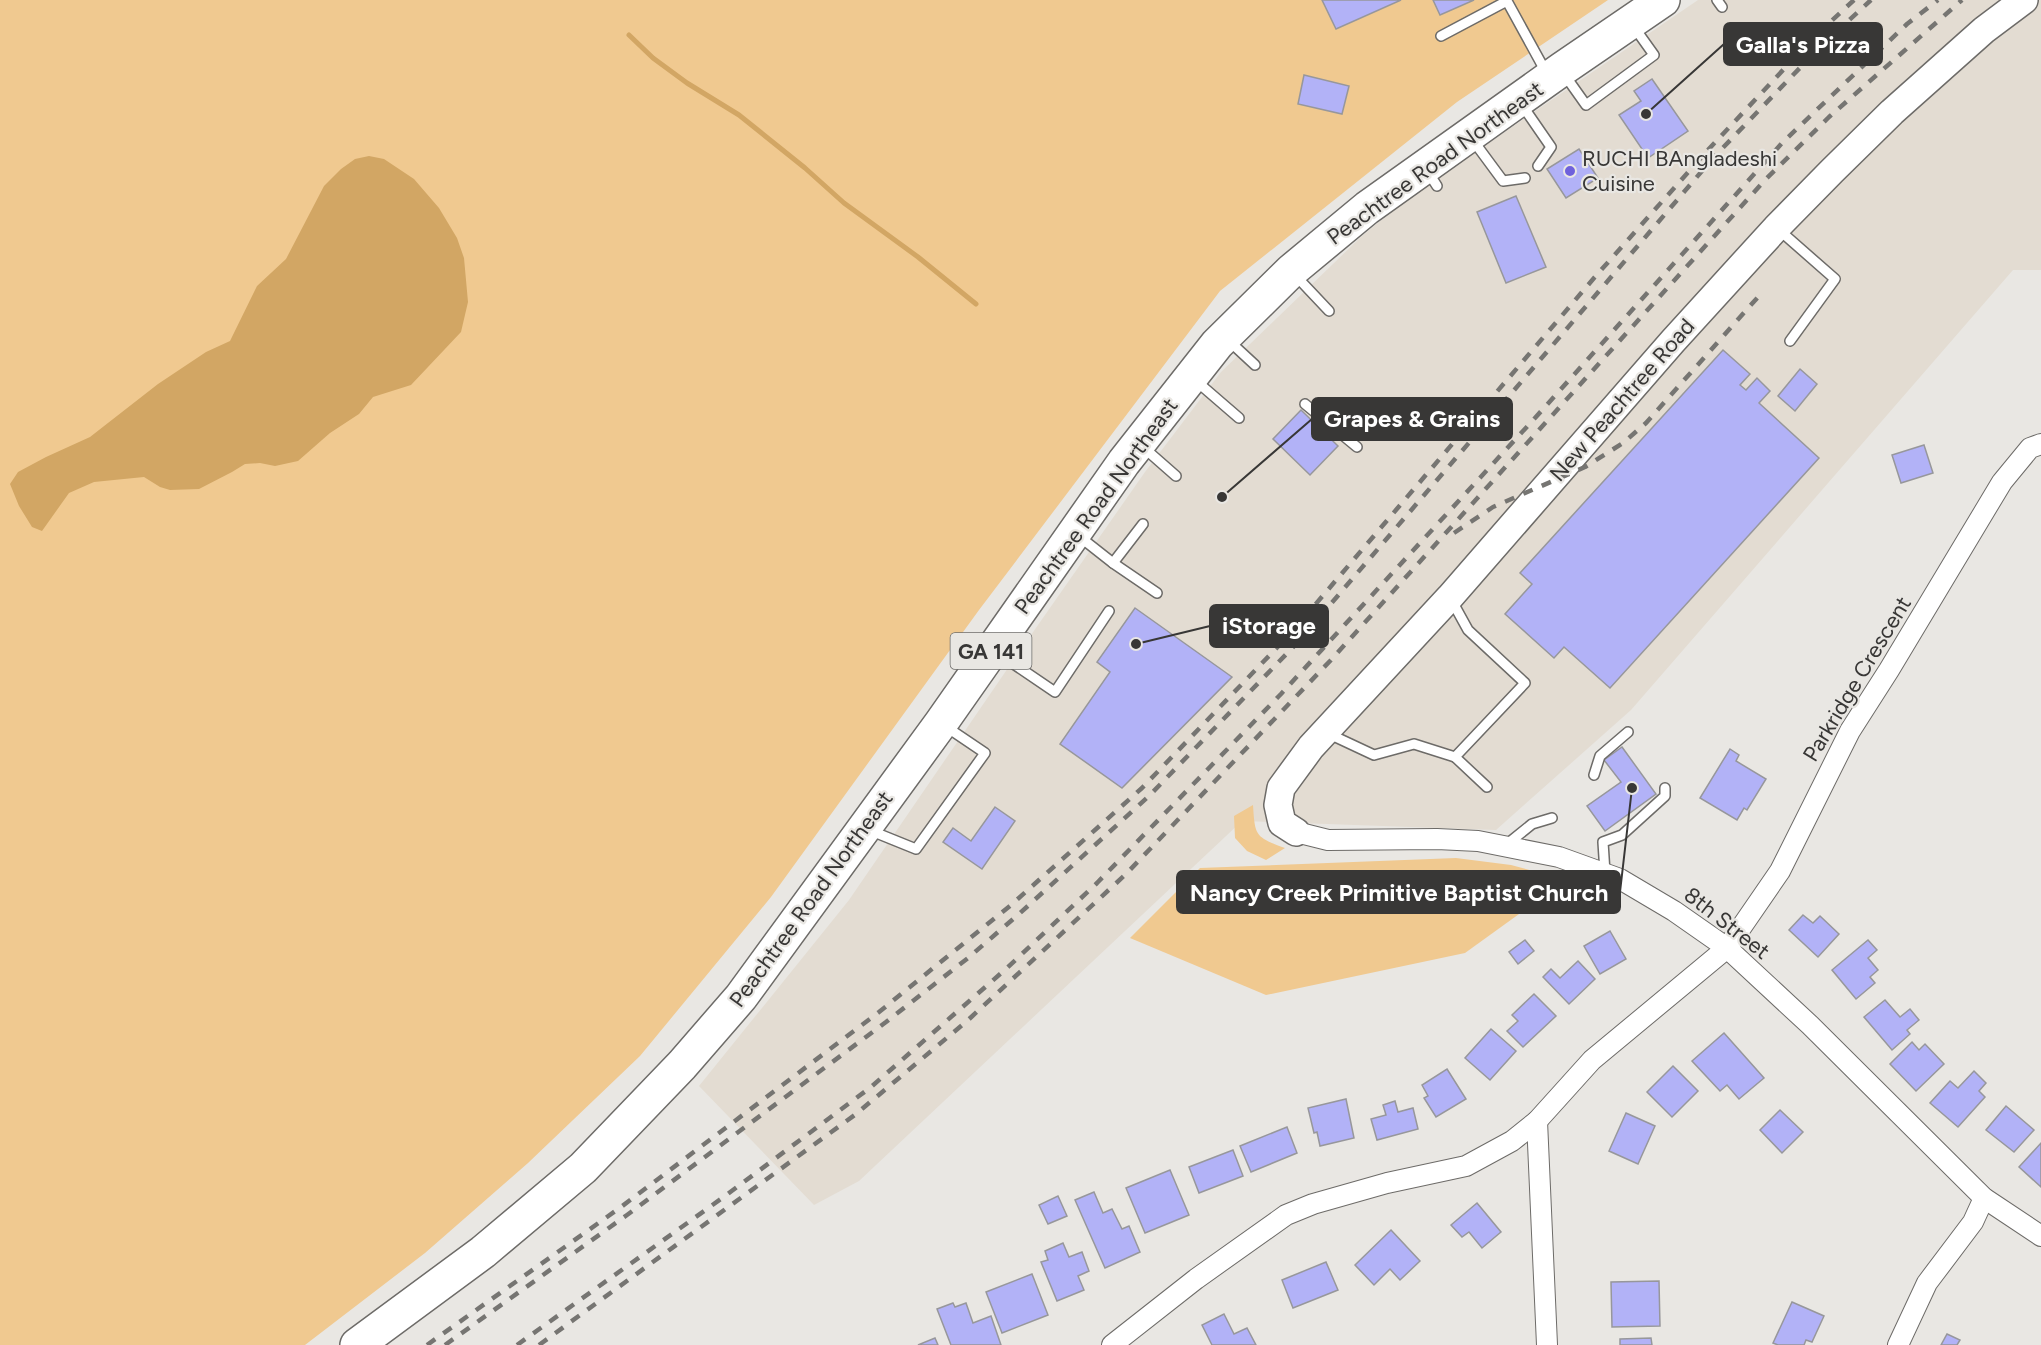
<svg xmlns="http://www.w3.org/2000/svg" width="2041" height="1345" font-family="Figtree,sans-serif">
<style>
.built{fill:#e3dcd2}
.green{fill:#f0c990}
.water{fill:#d2a664}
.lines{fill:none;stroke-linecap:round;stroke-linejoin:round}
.stream{stroke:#d2a664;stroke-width:5}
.building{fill:#b2b2f7;stroke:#97979b;stroke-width:1.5}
.lane-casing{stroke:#6d6b68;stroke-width:12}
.street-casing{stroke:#6d6b68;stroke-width:22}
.secondary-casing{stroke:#6d6b68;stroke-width:30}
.highway-casing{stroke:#6d6b68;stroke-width:36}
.lane{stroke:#fff;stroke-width:9}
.street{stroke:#fff;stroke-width:20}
.secondary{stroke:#fff;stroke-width:27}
.highway{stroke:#fff;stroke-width:33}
.rail{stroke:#767572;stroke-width:4.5;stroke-dasharray:10 10;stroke-linecap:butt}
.poi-dot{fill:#6f61db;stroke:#e9e7e3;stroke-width:2}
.labels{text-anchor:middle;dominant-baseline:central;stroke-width:4.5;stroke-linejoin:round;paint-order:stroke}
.shield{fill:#e9e7e3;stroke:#6d6c6a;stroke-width:1.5}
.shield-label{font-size:21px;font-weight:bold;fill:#383736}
.poi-label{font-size:22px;fill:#383736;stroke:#e9e7e3;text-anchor:start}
.street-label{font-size:22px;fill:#383736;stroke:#e9e7e3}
.leader{fill:none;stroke:#383736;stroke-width:2}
.callout-dot{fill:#383736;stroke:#e9e7e3;stroke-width:2}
.callout{fill:#383736;stroke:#383736;stroke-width:2}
.callout-label{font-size:24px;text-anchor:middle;font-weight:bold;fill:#fff}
</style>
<rect width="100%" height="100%" fill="#e9e7e3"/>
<!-- built -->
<polygon class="built" points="1698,0 2041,0 2041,270 2013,270 1631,710 1496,830 1242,821 859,1181 814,1205 699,1086 849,900 1008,668 1145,472 1221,372 1362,236 1408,198"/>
<!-- green -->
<g class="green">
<polygon points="0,0 1608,0 1457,102 1220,291 979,610 771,897 640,1056 528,1163 425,1253 305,1345 0,1345"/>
<path d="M 1253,805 C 1255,836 1255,837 1285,848 L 1266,860 L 1247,851 L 1235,838 L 1234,816 Z"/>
<polygon points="1456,858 1511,865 1566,880 1465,953 1266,995 1130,938 1200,868"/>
</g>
<!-- water -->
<polygon class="water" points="369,156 384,159 414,179 439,208 457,238 464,258 468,302 461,332 411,385 373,397 359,414 330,433 298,461 275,466 260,463 245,464 232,472 199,489 170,490 160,487 144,477 94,482 69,493 42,531 32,527 19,506 10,484 18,472 46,457 90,437 158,384 206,352 230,341 257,286 286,259 324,186 341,169 355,159"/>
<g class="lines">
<!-- stream -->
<polyline class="stream" points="629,35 653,58 687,83 739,115 805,168 844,203 918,257 976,304"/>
</g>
<!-- building -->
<g class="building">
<polygon points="1322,0 1401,0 1336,29"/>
<polygon points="1433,0 1474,0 1440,15"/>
<polygon points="1304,75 1349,86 1342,114 1298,104"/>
<polygon points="1652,79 1688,131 1648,158 1619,115 1641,101 1634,91"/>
<polygon points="1579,149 1598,178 1566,198 1547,169"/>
<polygon points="1516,196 1546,267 1506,283 1477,212"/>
<polygon points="1723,350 1750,374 1740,385 1746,390 1757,378 1770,391 1759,403 1819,458 1610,688 1564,647 1554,658 1505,614 1532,584 1520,573"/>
<polygon points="1800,369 1817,384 1795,411 1778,396"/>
<polygon points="1301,410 1338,446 1310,475 1273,439"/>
<polygon points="1924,445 1933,473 1901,483 1892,455"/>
<polygon points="1135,608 1232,677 1122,788 1060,744 1110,672 1097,662"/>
<polygon points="1622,747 1656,794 1605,831 1587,806 1621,782 1604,760"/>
<polygon points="1730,749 1739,755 1736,761 1766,779 1747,810 1744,808 1737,820 1700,798"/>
<polygon points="995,807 1015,821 982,869 943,842 953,828 971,841"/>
<polygon points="1803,915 1813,923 1820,916 1839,934 1818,957 1789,930"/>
<polygon points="1610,931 1626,959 1600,974 1584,946"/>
<polygon points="1525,940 1534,951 1518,964 1509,952"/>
<polygon points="1868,940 1877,950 1868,958 1878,970 1870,977 1875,983 1856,999 1832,970"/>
<polygon points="1578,961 1595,979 1569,1004 1543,977 1551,969 1560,978"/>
<polygon points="1534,994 1556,1016 1523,1047 1507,1031 1518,1021 1512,1015"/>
<polygon points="1885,1000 1900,1017 1910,1009 1919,1020 1907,1030 1910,1034 1892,1050 1864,1017"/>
<polygon points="1491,1029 1516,1051 1490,1080 1465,1058"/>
<polygon points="1724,1033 1764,1078 1739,1099 1727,1085 1720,1091 1692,1061"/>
<polygon points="1912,1042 1919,1050 1925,1044 1944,1064 1916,1091 1890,1064"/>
<polygon points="1673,1066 1698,1091 1672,1117 1647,1092"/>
<polygon points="1447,1069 1466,1099 1436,1117 1424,1098 1428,1096 1422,1085"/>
<polygon points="1974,1071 1986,1083 1979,1091 1985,1097 1958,1127 1930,1103 1950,1081 1958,1088"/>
<polygon points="1346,1099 1354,1138 1320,1146 1317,1132 1314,1133 1308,1108"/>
<polygon points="1395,1101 1398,1112 1413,1108 1418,1129 1377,1140 1371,1119 1386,1115 1383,1105"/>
<polygon points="2006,1106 2034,1130 2014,1152 1986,1130"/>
<polygon points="1780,1110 1803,1132 1782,1153 1760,1130"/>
<polygon points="1626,1113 1655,1126 1638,1164 1609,1151"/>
<polygon points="1287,1127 1297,1153 1251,1172 1240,1146"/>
<polygon points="2041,1143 2041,1187 2019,1167"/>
<polygon points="1233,1150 1243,1176 1199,1193 1189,1167"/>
<polygon points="1170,1170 1189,1215 1145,1233 1126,1188"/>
<polygon points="1094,1192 1103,1213 1112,1209 1122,1229 1129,1226 1140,1252 1105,1268 1075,1200"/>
<polygon points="1058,1196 1067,1216 1048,1224 1039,1205"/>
<polygon points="1477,1203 1501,1232 1482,1248 1469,1232 1462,1237 1451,1225"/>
<polygon points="1391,1230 1420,1261 1400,1280 1390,1269 1374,1285 1355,1265"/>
<polygon points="1063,1243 1069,1257 1082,1252 1089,1271 1078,1276 1084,1290 1057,1301 1041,1262 1048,1260 1045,1251"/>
<polygon points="1326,1262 1338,1290 1293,1308 1282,1280"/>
<polygon points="1032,1274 1048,1315 1002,1333 986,1292"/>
<polygon points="1659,1281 1660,1326 1612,1327 1611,1282"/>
<polygon points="1792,1302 1824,1316 1812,1342 1806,1340 1804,1345 1778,1345 1773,1343"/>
<polygon points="953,1303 955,1307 966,1303 973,1323 991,1316 1001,1345 951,1345 937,1309"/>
<polygon points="1224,1314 1234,1334 1247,1328 1256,1345 1212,1345 1202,1325"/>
<polygon points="1947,1334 1960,1340 1957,1345 1941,1345"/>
<polygon points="935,1338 938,1345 918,1345"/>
<polygon points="1651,1338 1652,1345 1620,1345 1620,1339"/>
</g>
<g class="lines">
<defs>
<g id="lane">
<polyline points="1717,0 1722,7"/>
<polyline points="1441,36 1507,1 1547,74"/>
<polyline points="1564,74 1586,105 1654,55 1634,27"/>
<polyline points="1522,105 1551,147 1538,166"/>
<polyline points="1472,139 1503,181 1525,178"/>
<polyline points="1428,172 1437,186"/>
<polyline points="1778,229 1835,279 1790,341"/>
<polyline points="1295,275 1329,311"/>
<polyline points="1228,340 1255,365"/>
<polyline points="1195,380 1239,418"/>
<polyline points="1305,404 1357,447"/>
<polyline points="1143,447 1176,476"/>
<polyline points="1080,537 1113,563 1143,524"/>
<polyline points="1113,563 1157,593"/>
<polyline points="1452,601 1468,630 1525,683 1455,757 1487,787"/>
<polyline points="996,652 1055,692 1109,611"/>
<polyline points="1327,733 1374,755 1414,744 1455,757"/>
<polyline points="1594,775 1600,756 1628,732"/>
<polyline points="869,830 916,849 985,753 945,726"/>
<polyline points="1506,845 1532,824 1552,818"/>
<polyline points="1605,873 1603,842 1622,835 1665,796 1665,788"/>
</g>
<g id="street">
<polyline points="1296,832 1328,840 1437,839 1478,841 1559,857 1620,879 1674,911 1727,948 1810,1025 1984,1198 2041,1236"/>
<polyline points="1537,1121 1547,1345"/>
<polyline points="1112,1345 1196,1279 1286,1215 1313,1204 1387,1183 1466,1166 1512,1141 1537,1121 1592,1060 1727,948 1780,871 1850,731 1889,670 2002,482 2030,448 2041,444"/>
<polyline points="1898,1345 1927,1283 1973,1222 1984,1198"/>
</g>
<polyline id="secondary" points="1296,832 1282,823 1278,805 1281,788 1311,747 1450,597 1673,341 1776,228 1832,171 1892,112 1984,30 2024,0"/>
<polyline id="highway" points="357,1345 483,1252 583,1168 682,1065 741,997 941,723 1124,462 1217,344 1291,271 1367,208 1562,69 1663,0"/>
</defs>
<!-- lane casing -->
<use href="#lane" class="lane-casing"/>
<!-- street casing -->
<use href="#street" class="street-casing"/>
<!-- secondary casing -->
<use href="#secondary" class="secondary-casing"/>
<!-- highway casing -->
<use href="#highway" class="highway-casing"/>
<!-- lane -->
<use href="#lane" class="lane"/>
<!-- street -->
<use href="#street" class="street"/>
<!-- secondary -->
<use href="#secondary" class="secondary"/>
<!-- highway -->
<use href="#highway" class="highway"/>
<!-- rail -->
<g class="rail">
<polyline points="1454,533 1493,507 1585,467 1623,443 1646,423 1758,297"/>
<polyline points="427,1345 621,1207 879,1012 1011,905 1142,788 1291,633 1594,278 1707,151 1814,37 1854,0"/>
<polyline points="445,1345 627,1215 886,1022 968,958 1019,914 1149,796 1299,641 1714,157 1821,46 1871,0"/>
<polyline points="517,1345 725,1196 871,1087 1007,968 1097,883 1281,694 1535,418 1783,142 1907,24 1938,0"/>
<polyline points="539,1345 856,1114 967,1021 1126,874 1330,661 1765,180 1829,117 1962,0"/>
</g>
</g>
<!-- markers -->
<circle class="poi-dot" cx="1570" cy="171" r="6"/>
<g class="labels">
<!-- shield labels -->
<rect class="shield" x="950.5" y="633" width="81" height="36" rx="4.5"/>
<g class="shield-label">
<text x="991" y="651">GA 141</text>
</g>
<!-- poi labels -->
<g class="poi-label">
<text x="1582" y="158">RUCHI BAngladeshi<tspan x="1582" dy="25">Cuisine</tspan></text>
</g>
<!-- street labels -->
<g class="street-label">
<text transform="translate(1435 163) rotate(-36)">Peachtree Road Northeast</text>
<text transform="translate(1622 400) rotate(-49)">New Peachtree Road</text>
<text transform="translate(1096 506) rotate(-54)">Peachtree Road Northeast</text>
<text transform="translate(1857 679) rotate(-59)">Parkridge Crescent</text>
<text transform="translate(811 899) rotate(-54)">Peachtree Road Northeast</text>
<text transform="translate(1727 923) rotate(38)">8th Street</text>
</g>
</g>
<!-- callouts -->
<path class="leader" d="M1646 114L1724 44M1222 497L1312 419M1136 644L1210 626M1632 788L1620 892"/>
<g class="callout-dot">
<circle cx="1646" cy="114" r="6"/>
<circle cx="1222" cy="497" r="6"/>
<circle cx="1136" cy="644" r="6"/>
<circle cx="1632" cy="788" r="6"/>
</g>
<g class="callout">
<rect x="1724" y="23" width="158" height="42" rx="6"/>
<rect x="1312" y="398" width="200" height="42" rx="6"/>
<rect x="1210" y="605" width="118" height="42" rx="6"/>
<rect x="1177" y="871" width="443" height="42" rx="6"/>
</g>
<g class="callout-label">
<text x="1803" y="53">Galla's Pizza</text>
<text x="1412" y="427">Grapes &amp; Grains</text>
<text x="1269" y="634">iStorage</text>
<text x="1399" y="901">Nancy Creek Primitive Baptist Church</text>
</g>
</svg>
